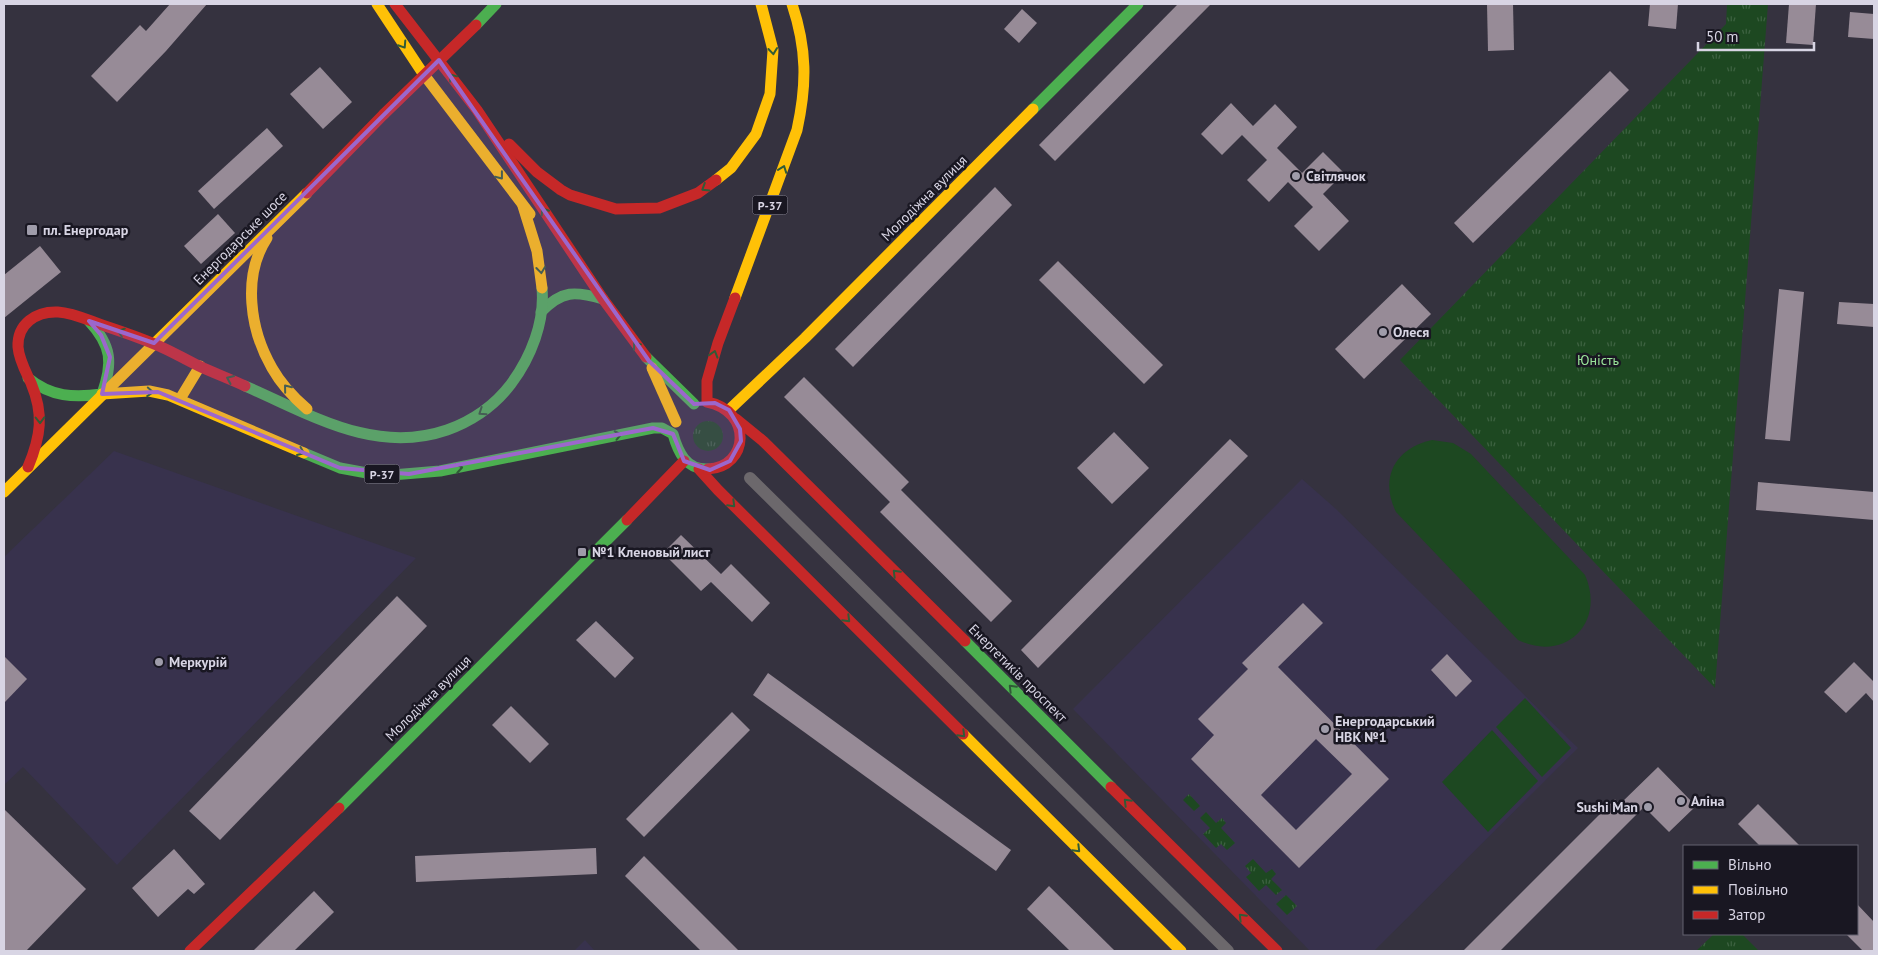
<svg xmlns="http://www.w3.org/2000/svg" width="1878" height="955" font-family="'PT Sans',sans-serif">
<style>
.built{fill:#38324d}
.grass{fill:url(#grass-tufts)}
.pitch{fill:#1d4821}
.building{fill:#978b97;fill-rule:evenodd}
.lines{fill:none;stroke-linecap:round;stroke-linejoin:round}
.street{stroke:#6c686c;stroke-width:12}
.fast{stroke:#4caf50;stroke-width:11}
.slow{stroke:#ffc107;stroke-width:11}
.jam{stroke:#c62828;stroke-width:11}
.jam-bridge{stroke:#c62828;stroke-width:11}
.oneway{stroke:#305b37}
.marked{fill:#9c67cc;fill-opacity:0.2;stroke:#9c67cc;stroke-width:4;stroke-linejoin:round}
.poi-dot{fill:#9f9caa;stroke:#191722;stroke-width:2}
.labels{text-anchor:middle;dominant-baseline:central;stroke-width:5;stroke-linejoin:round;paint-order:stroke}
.shield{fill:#191722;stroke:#9f9caa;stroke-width:1}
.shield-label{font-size:12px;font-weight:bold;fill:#d8d5e4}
.poi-label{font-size:14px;font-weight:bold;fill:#d8d5e4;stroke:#191722;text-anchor:start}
.street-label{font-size:14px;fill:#d8d5e4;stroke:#191722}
.park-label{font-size:14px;fill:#9be69a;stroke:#191722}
</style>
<defs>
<pattern id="grass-tufts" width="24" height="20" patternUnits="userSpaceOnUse" patternTransform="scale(1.25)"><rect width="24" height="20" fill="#1d4821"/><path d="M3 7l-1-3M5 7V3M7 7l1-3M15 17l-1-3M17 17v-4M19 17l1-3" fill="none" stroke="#3d6241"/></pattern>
</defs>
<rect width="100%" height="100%" fill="#35323f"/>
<!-- built -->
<g class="built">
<polygon points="114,451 416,558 117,865 23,767 4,785 4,557"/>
<polygon points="1302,479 1336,509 1578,748 1374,951 1310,951 1073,709"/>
<polygon points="585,940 595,951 574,951"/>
</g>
<!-- grass -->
<g class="grass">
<polygon points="1727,4 1768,4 1715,688 1400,360 1726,24"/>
<circle cx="708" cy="436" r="15"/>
<polygon points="1189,794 1200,806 1194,811 1183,800"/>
<polygon points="1206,812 1216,823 1222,818 1226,823 1221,828 1235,843 1227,850 1221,844 1216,848 1203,834 1210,828 1200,818"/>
<polygon points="1253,859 1266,873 1272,869 1276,874 1271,879 1282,890 1276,895 1266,885 1259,891 1246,877 1251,873 1245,866"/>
<polygon points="1286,895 1297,906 1287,915 1276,904"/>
<polygon points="1714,934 1742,934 1759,951 1696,951"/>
</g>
<!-- pitch -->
<g class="pitch">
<path d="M 1432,440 L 1453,443 L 1471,454 L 1585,575 C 1606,623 1565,663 1518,640 L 1396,512 C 1379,478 1395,448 1432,440 Z"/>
<polygon points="1525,698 1571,748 1542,777 1496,727"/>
<polygon points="1492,730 1538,781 1488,832 1442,782"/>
</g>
<!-- building -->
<g class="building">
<polygon points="170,4 207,4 166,51 117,102 91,76 140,25 146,31"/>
<polygon points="1178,4 1211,4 1055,161 1039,145"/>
<polygon points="1487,4 1513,4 1514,50 1488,51"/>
<polygon points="1650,4 1678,4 1676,29 1648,26"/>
<polygon points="1789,4 1816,4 1813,45 1786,43"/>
<polygon points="1022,9 1037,23 1019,43 1004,29"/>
<polygon points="1850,12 1874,14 1874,39 1848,37"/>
<polygon points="320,67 352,102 323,129 290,94"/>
<polygon points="1610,71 1629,90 1473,243 1454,223"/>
<polygon points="1231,103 1253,126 1275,104 1297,127 1277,148 1302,173 1323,152 1344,173 1323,194 1349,221 1319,251 1294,226 1313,207 1288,182 1269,202 1247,180 1267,160 1242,135 1222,155 1201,134"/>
<polygon points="267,128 283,146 214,209 198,191"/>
<polygon points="995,187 1012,205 853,367 835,349"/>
<polygon points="218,214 235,233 201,264 184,246"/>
<polygon points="40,246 61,272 4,318 4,275"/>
<polygon points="1058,261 1163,365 1144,384 1039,280"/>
<polygon points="1402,284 1431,314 1364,379 1335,349"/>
<polygon points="1779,289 1804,292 1790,441 1765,439"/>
<polygon points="1839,302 1874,304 1874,327 1837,324"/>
<polygon points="804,377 909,482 901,490 1012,601 991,622 880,512 890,502 784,397"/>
<polygon points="1114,432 1149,468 1112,504 1077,468"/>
<polygon points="1230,439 1248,456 1038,668 1021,650"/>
<polygon points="1758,482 1874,492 1874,520 1756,510"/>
<polygon points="681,535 721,574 731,564 770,603 752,622 711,582 701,591 663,553"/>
<polygon points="397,596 427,626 220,840 189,811"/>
<path d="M 1303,603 L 1323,623 L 1278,667 L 1389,779 L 1299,868 L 1191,759 L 1214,735 L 1198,719 L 1248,669 L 1242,663 ZM 1316,739 L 1352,774 L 1296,830 L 1261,795 Z"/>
<polygon points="596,621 634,658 615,678 576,640"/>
<polygon points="1447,654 1472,681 1456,697 1431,670"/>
<polygon points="4,656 27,679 4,703"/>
<polygon points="1854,662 1874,682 1874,702 1866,693 1846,713 1824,692"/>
<polygon points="768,673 1011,850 996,871 753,695"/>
<polygon points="511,706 549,744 530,763 492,725"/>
<polygon points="732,712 750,730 644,837 626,819"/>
<polygon points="1658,767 1696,806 1669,832 1644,807 1500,951 1463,951 1615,799 1620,804"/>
<polygon points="1758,804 1800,846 1760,846 1738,824"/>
<polygon points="4,809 86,889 26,951 4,951"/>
<polygon points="596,848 597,874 416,882 415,856"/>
<polygon points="174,849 205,884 194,894 188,889 158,917 132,888"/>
<polygon points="644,856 739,951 701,951 625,876"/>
<polygon points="1049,886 1115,951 1070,951 1027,909"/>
<polygon points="314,891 334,912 294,951 253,951"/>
<polygon points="1857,904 1874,922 1874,951 1863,951 1846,934 1857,934"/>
</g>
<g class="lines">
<!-- street -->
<polyline class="street" points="750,478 1228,951"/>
<!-- fast -->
<g class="fast">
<polyline points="476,25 496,4"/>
<polyline points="1033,109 1138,4"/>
<path d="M 541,312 C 562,290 575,291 603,299"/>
<polyline points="646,357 694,404"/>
<path d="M 28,378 C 51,397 74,398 102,394 C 113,363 112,346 89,321"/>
<path d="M 245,386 C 310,414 374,455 447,430 C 472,421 495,405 511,384 C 531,357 545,322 542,288"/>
<path d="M 304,453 L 340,468 L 367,473 L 392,475 L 440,471 L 653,428 L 662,428 L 673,434 C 678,452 686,470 708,469"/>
<polyline points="965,641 1111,787"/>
<polyline points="339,808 627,520"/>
</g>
<!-- slow -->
<g class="slow">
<polyline points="377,4 422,72 530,214"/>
<polyline points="716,180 731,168 756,134 770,94 773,50 761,4"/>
<polyline points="523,206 537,251 542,288"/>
<path d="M 267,238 C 242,276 250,330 272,368 C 281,384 293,397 307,409"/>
<path d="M 735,298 L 797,130 C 807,84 807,49 792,4"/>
<polyline points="652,368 676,422"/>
<polyline points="102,394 149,391 168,395 304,453"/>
<polyline points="180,399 200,366"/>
<polyline points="729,410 805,338 1033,109"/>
<polyline points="4,492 307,193"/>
<polyline points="963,734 1181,951"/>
</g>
<!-- jam -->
<g class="jam">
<polyline points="395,4 477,110 603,299 646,357"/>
<polyline points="509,144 537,172 561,190 570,195 616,209 659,208 698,193 716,180"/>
<polyline points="307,193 384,114"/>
<polyline points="736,419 763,441 965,641"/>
<path d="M 28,467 C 41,436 44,414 31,383 C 26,372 19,360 18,347 C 17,324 36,311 58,312 C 74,313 90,321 105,326 C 123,332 141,338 159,346 C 173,352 186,360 199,366 C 214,373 230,379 245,386"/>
<polyline points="699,469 718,490 963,734"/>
<path d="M 708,469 C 749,467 753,411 707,402 L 707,381 L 718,343 L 735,298"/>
<polyline points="627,520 684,461"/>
<polyline points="1111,787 1277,951"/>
<polyline points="190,951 339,808"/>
</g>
<!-- jam-bridge -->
<polyline class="jam-bridge" points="384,114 476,25"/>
</g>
<!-- one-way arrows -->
<defs><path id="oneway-chevron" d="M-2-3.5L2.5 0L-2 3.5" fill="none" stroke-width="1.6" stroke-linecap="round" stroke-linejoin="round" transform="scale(1.25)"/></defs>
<g class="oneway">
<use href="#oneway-chevron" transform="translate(403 45) rotate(57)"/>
<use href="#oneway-chevron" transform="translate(773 51) rotate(84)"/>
<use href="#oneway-chevron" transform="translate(452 77) rotate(-127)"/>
<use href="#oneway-chevron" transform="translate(783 169) rotate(-70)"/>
<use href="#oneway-chevron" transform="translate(500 176) rotate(52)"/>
<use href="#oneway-chevron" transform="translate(705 188) rotate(148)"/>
<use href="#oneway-chevron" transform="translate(544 211) rotate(-123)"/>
<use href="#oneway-chevron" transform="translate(541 270) rotate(83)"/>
<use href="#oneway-chevron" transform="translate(121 332) rotate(-161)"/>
<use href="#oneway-chevron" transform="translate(636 345) rotate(-127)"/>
<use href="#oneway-chevron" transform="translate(714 354) rotate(-73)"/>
<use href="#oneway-chevron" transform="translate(230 379) rotate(-156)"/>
<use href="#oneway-chevron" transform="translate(287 388) rotate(-129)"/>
<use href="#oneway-chevron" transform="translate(150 392) rotate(4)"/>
<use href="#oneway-chevron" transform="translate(482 412) rotate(146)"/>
<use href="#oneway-chevron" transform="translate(40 420) rotate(89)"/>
<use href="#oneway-chevron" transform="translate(618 435) rotate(-12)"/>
<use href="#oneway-chevron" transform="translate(301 452) rotate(24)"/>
<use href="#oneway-chevron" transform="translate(459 468) rotate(-10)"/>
<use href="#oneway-chevron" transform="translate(732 504) rotate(45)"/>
<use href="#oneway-chevron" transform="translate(896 573) rotate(-135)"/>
<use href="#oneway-chevron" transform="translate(847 619) rotate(45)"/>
<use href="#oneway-chevron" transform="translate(1012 688) rotate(-135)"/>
<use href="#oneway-chevron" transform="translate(962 734) rotate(45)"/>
<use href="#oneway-chevron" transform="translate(1127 802) rotate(-135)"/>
<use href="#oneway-chevron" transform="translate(1077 849) rotate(45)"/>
<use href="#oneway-chevron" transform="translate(1242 917) rotate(-135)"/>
</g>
<!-- marked area -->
<path class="marked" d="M 439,60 L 649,361 L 694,404 L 715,403 L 729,410 L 740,429 L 741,441 L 730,461 L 710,470 L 684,461 L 673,434 L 653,428 L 409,474 L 340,468 L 158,392 L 102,394 L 110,357 L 101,335 L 89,321 L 154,343 Z"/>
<!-- markers -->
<g class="poi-dot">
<circle cx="1296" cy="176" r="5"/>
<rect x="26" y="224" width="12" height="12" rx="2.5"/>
<circle cx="1383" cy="332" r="5"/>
<rect x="577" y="547" width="10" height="10" rx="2.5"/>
<circle cx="159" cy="662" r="5"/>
<circle cx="1325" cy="729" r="5"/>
<circle cx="1681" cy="801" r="5"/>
<circle cx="1648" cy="807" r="5"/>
</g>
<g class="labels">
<!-- shield labels -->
<g class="shield">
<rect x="752.5" y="195.5" width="35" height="19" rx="4"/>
<rect x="364.5" y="464.5" width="35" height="19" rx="4"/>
</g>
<g class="shield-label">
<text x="770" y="205">Р-37</text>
<text x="382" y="474">Р-37</text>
</g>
<!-- poi labels -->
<g class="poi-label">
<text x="1306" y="176">Світлячок</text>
<text x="43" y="230">пл. Енергодар</text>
<text x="1393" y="332">Олеся</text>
<text x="592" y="552">№1 Кленовый лист</text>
<text x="169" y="662">Меркурій</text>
<text x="1335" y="721">Енергодарський<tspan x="1335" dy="16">НВК №1</tspan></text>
<text x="1691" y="801">Аліна</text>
<text x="1638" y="807" text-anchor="end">Sushi Man</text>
</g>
<!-- street labels -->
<g class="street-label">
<text transform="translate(924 198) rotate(-45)">Молодіжна вулиця</text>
<text transform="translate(240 238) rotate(-45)">Енергодарське шосе</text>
<text transform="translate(1018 673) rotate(45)">Енергетиків проспект</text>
<text transform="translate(428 698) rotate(-45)">Молодіжна вулиця</text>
</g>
<!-- park labels -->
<g class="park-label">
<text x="1598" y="360">Юність</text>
</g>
</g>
<!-- border -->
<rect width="1878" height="955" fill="none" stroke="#d8d5e4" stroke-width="10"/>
<!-- legend -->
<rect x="1683" y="845" width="175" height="90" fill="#191722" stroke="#656370"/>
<rect x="1693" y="861" width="25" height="8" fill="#4caf50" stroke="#656370"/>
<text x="1728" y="870" font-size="15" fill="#d8d5e4">Вільно</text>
<rect x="1693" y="886" width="25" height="8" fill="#ffc107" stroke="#656370"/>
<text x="1728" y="895" font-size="15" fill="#d8d5e4">Повільно</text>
<rect x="1693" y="911" width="25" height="8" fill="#c62828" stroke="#656370"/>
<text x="1728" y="920" font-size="15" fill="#d8d5e4">Затор</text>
<!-- scale -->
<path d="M1698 42v8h116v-8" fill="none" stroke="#d8d5e4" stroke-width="2.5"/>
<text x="1706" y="42" font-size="15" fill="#d8d5e4" stroke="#191722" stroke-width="4" paint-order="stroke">50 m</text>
</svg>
